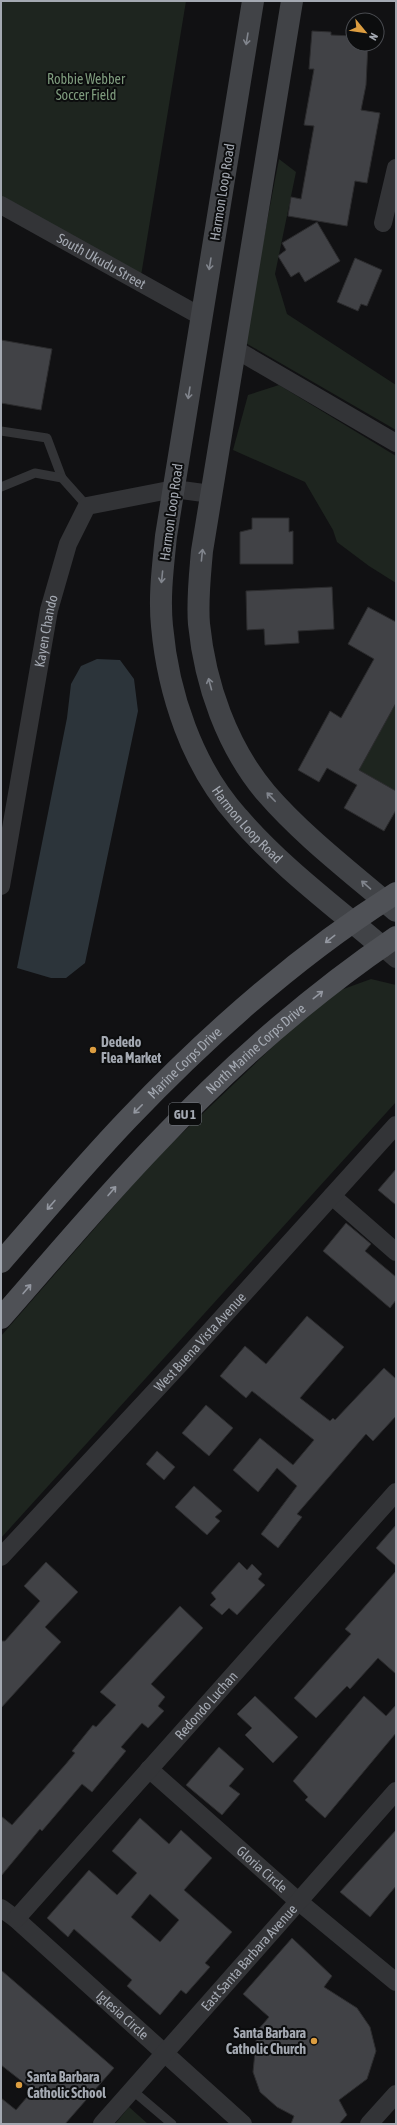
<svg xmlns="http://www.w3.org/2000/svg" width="397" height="2125" font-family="'Asap Condensed',sans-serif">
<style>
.green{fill:#1e251f}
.water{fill:#2c343a}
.building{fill:#414246;stroke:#2c2c2e;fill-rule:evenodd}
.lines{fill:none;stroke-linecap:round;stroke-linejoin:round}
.service{stroke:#333437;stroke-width:9}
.minor{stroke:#333437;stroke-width:18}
.secondary{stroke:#414347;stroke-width:22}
.primary{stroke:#4f5156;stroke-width:22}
.oneway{stroke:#81858d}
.oneway2{stroke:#9397a0}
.poi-dot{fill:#dc9d40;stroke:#0c0d0e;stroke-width:1.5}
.labels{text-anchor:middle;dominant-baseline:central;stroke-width:4;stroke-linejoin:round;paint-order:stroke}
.shield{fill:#0c0d0e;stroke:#767a81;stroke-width:1}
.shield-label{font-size:13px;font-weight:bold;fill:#a4a9b2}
.park-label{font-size:14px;fill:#7e9b7d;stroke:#0c0d0e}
.street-label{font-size:14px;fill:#a4a9b2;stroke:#0c0d0e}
.poi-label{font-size:14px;font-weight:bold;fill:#a4a9b2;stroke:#0c0d0e;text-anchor:start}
</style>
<rect width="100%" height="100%" fill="#111113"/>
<!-- green -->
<g class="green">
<polygon points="1,1 186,1 139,288 1,212"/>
<polygon points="279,159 296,172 275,274 287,314 396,385 396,430 244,342"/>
<polygon points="279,385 396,456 396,583 369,566 337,542 333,530 305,482 233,450 248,395"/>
<polygon points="396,703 396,791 358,771"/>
<polygon points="371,979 396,985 396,1102 1,1538 1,1336 155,1159 327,995"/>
<polygon points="129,2107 148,2124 115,2124"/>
</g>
<!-- water -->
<polygon class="water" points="97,659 120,660 134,679 138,711 85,963 66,978 51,978 17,968 67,718 71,684 81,666"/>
<!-- building -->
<g class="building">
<polygon points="312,31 331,32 331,35 353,36 353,44 368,44 366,85 361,110 380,113 367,183 355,181 347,226 288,216 291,197 301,199 314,126 304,125 314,69 309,69"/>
<polygon points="317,222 340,261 305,282 299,272 291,277 278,256 286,250 282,243"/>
<polygon points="355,258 382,270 367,306 361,304 358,311 337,302"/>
<polygon points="1,340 52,349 41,410 1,403"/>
<polygon points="252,518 289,518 289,532 293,531 293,564 240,564 240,532 252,529"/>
<polygon points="332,587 334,629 298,631 299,643 265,645 264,629 247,630 246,591"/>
<polygon points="368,607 396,622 396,703 359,770 396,791 396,810 384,831 344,808 357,785 327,768 319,782 298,770 330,711 341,718 374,659 348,644"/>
<polygon points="396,1169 396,1205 378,1190"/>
<polygon points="346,1223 371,1244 365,1251 396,1277 396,1300 390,1308 323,1251"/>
<polygon points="307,1316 344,1347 300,1398 330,1421 333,1418 335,1420 384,1368 396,1379 396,1416 373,1441 366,1434 297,1514 302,1517 278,1548 261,1534 297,1486 277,1468 258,1492 233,1470 260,1438 293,1465 314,1440 252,1391 246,1398 220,1376 245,1346 266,1364"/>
<polygon points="206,1405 233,1428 209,1456 182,1433"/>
<polygon points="157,1451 175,1467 164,1480 146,1464"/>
<polygon points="194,1486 222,1511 215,1517 220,1521 207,1535 175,1507"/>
<polygon points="396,1525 396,1566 376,1548"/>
<polygon points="46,1562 78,1592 45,1627 61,1642 1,1708 1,1641 5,1641 40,1601 24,1586"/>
<polygon points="239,1562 247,1570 252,1564 262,1574 258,1579 265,1585 237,1615 229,1608 222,1615 210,1605 216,1599 211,1593"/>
<polygon points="396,1571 396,1674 378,1658 350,1689 347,1686 316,1718 294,1698 351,1634 345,1629"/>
<polygon points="180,1606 203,1628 151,1684 165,1697 158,1706 164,1711 148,1728 142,1723 121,1747 126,1751 92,1792 82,1784 42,1831 40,1829 1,1876 1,1816 12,1825 65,1765 75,1753 72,1751 93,1725 96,1727 116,1705 100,1692"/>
<polygon points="255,1696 298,1737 273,1763 245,1735 252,1728 237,1714"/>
<polygon points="364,1696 386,1716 396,1705 396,1733 325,1818 305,1800 308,1797 293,1781"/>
<polygon points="219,1747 244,1769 229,1786 240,1794 222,1815 186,1785"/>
<path d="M 140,1818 L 169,1844 L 181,1830 L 212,1858 L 184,1890 L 232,1932 L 205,1963 L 210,1967 L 186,1994 L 181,1990 L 160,2015 L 127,1986 L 132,1980 L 74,1929 L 68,1937 L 47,1918 L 89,1870 L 117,1895 L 137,1873 L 112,1851 ZM 150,1894 L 179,1920 L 160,1942 L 131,1917 Z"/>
<polygon points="396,1830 396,1886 370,1917 340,1892"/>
<polygon points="292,1938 332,1976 324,1987 357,2008 370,2027 376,2051 367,2079 339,2100 347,2115 339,2124 291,2124 294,2116 277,2107 260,2092 253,2072 257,2031 269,2017 243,1994"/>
<polygon points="1,1970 114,2068 65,2124 1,2124 1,2098 16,2110 33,2090 1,2065"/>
</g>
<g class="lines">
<!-- service -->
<g class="service">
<polyline points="1,431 47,438 62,478"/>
<polyline points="1,487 35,473 62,478 87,506"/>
<polyline points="132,2090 172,2124"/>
</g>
<!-- minor -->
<g class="minor">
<path id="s1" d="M 1,205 L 202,317"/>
<polyline points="383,223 396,168"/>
<polyline points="235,349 396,443"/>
<path id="s2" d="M 1,886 L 49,610 L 68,544 L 87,506 L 174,489 L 211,494"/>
<polyline points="382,947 396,959"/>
<polyline points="332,1196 396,1252"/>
<path id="s3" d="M 1,1557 L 182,1362 L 396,1125"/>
<path id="s4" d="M 149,1769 L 298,1901 L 396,1982"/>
<path id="s5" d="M 1,1908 L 16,1919 L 243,2124"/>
<path id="s6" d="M 16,1919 L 396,1492"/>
<path id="s7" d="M 102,2124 L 396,1791"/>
<polyline points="369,2124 396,2094"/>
</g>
<!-- secondary -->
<g class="secondary">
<path id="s8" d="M 253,1 L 166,536 C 163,566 159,596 162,626 C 168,693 192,766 238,817 C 280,866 333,905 382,947"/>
<path d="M 292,1 L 202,551 C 200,575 197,600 199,624 C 205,684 227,747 266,793 C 304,837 352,873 396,911"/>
</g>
<!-- primary -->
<g class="primary">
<path id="s9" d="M 1,1262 C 43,1214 84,1165 128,1119 C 208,1035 298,955 396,893"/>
<path id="s10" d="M 1,1318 C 52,1260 102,1200 156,1144 C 228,1068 309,996 396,937"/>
</g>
</g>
<!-- one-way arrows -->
<defs><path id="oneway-shaft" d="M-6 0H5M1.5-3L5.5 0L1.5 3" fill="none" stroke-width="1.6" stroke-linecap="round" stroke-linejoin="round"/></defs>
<g class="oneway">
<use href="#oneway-shaft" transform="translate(247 39) rotate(99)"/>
<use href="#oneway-shaft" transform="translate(210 264) rotate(99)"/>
<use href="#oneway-shaft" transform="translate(189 393) rotate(99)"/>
<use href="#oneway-shaft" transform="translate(202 555) rotate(-84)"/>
<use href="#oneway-shaft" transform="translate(162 577) rotate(96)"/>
<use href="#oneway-shaft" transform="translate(210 684) rotate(-105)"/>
<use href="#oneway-shaft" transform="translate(271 797) rotate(-134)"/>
<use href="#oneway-shaft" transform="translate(366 885) rotate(-139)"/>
</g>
<g class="oneway2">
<use href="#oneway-shaft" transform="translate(330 939) rotate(142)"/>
<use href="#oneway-shaft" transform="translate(318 995) rotate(-38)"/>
<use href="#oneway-shaft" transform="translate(138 1109) rotate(135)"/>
<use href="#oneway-shaft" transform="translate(112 1191) rotate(-49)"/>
<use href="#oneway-shaft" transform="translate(51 1205) rotate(131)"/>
<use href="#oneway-shaft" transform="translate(27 1289) rotate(-49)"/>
</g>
<!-- markers -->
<g class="poi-dot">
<circle cx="93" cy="1050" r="4"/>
<circle cx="314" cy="2041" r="4"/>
<circle cx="19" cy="2085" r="4"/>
</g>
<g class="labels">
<!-- shield labels -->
<rect class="shield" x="169" y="1103" width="32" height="22" rx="3"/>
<g class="shield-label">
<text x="185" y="1114">GU 1</text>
</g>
<!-- park labels -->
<g class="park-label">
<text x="86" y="79">Robbie Webber<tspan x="86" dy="16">Soccer Field</tspan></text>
</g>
<!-- street labels -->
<g class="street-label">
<text transform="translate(222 192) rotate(-81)">Harmon Loop Road</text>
<text stroke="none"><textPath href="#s1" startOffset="115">South Ukudu Street</textPath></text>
<text transform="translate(171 512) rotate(-82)">Harmon Loop Road</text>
<text stroke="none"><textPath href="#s2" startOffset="259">Kayen Chando</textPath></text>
<text stroke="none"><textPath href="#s8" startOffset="853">Harmon Loop Road</textPath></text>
<text stroke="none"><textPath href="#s10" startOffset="371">North Marine Corps Drive</textPath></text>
<text stroke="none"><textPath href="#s9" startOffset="271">Marine Corps Drive</textPath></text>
<text stroke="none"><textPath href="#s3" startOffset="293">West Buena Vista Avenue</textPath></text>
<text stroke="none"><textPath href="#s6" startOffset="286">Redondo Luchan</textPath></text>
<text stroke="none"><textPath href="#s4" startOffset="151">Gloria Circle</textPath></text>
<text stroke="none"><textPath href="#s7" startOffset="222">East Santa Barbara Avenue</textPath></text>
<text stroke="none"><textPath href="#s5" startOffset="162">Iglesia Circle</textPath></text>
</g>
<!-- poi labels -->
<g class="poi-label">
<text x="101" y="1042">Dededo<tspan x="101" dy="16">Flea Market</tspan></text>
<text x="306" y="2033" text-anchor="end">Santa Barbara<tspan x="306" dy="16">Catholic Church</tspan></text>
<text x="27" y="2077">Santa Barbara<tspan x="27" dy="16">Catholic School</tspan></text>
</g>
</g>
<!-- border -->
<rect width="397" height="2125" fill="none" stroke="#a4a9b2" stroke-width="4"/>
<!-- north arrow -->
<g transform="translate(365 32) rotate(119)"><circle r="19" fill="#0c0d0e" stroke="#494b50"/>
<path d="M0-3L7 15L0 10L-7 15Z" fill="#dc9d40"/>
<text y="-6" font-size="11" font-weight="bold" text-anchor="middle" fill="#a4a9b2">N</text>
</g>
</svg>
